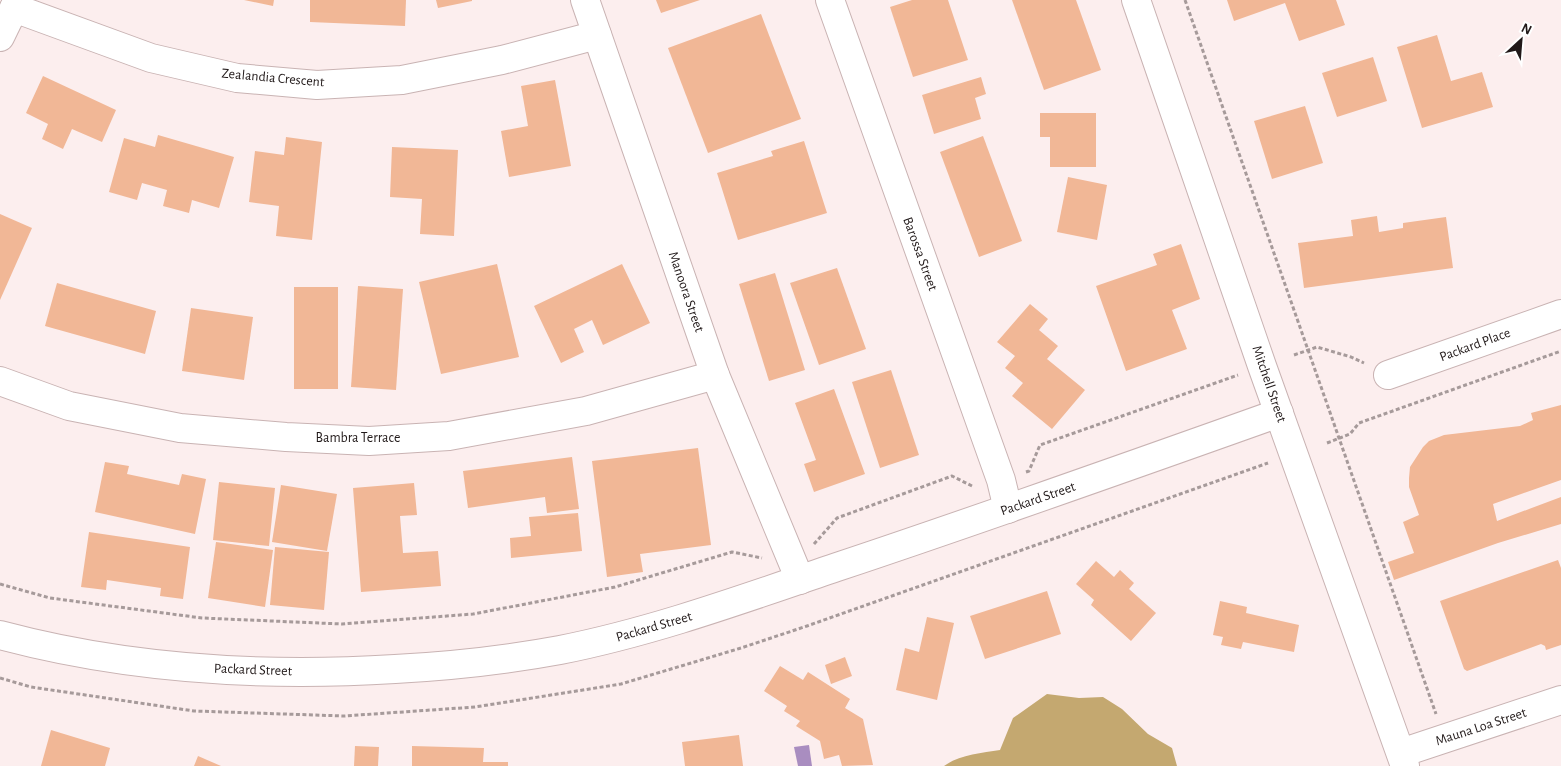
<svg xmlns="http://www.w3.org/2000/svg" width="1561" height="766" font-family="'Alegreya Sans',sans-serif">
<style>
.forest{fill:#c4a870}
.water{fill:#a98dc0}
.building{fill:#f1b796}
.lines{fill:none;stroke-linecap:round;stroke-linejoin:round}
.minor-casing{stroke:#c9b3b3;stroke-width:30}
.path{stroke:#a69a9a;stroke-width:3;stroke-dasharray:4 2.5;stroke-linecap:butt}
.minor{stroke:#fff;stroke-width:28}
.labels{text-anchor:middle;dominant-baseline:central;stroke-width:5;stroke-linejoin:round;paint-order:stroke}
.street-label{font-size:14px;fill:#211919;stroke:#fff}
</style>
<rect width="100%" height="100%" fill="#fceeee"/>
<!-- forest -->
<path class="forest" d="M 1047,694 L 1079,698 L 1103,697 L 1122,709 L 1148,734 L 1172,748 L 1177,766 L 944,766 C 959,755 981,753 1000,750 L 1013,718 Z"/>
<!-- water -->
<polygon class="water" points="809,745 812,766 798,766 794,747"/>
<!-- building -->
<g class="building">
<polygon points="244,0 274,0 273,6"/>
<polygon points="310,0 406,0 405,26 310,22"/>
<polygon points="436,0 472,0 472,1 438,8"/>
<polygon points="656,0 700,0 661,13"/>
<polygon points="912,0 948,0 968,60 913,77 890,7"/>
<polygon points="1012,0 1076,0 1101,70 1044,90"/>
<polygon points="1227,0 1336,0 1345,25 1299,41 1285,3 1234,21"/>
<polygon points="761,14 801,119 708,153 668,48"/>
<polygon points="1437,35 1451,81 1482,72 1493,107 1422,128 1397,47"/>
<polygon points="1373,57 1387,101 1337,117 1322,73"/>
<polygon points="43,76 116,110 102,142 72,129 63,149 42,139 48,124 26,113"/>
<polygon points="981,77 986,94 975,98 981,119 934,134 922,95"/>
<polygon points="555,80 571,166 509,177 501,131 528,126 521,86"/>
<polygon points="1305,106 1323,163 1272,179 1254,121"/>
<polygon points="1040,113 1096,113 1096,167 1050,167 1050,137 1040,137"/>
<polygon points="158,135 234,157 219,208 192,200 189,213 163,206 167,190 142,183 137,200 109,192 124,138 155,147"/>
<polygon points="983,136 1022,241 979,257 940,152"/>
<polygon points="286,137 322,142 312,240 276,236 279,206 249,202 255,151 284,155"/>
<polygon points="804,141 827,213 738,240 717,173 773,156 771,151"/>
<polygon points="392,147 458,150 454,236 420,234 422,199 390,197"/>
<polygon points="1068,177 1107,185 1097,240 1057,232"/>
<polygon points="0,214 32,228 0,300"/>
<polygon points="1377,216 1379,232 1403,228 1403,223 1446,217 1453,268 1304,288 1298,243 1353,236 1351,220"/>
<polygon points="1181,244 1200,299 1172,310 1187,349 1126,371 1096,286 1157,265 1153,254"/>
<polygon points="497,264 519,357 441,374 419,282"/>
<polygon points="622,264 650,323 603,345 592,320 574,329 584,352 561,363 534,306"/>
<polygon points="837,268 866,349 819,365 790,283"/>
<polygon points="775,273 805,370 769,381 739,284"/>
<polygon points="57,283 156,311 145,354 45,326"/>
<polygon points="358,286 403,289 396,390 351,387"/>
<rect x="294" y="287" width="44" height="102"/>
<polygon points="1030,304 1048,319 1039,330 1058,346 1047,359 1085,390 1052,429 1012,396 1023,383 1005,368 1015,356 997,342"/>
<polygon points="191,308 253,317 244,380 182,371"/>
<polygon points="891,370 919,455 880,468 852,382"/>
<polygon points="834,389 865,474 814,492 804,464 816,460 795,403"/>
<polygon points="1561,405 1561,480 1493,504 1497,521 1561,497 1561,524 1498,543 1394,580 1388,562 1414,553 1403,522 1419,515 1409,487 1409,478 1410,467 1423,447 1429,441 1444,435 1520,426 1533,420 1531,413"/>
<polygon points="698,448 711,545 640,554 643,572 607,577 592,461"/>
<polygon points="572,457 579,509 547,513 545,497 468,508 463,471"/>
<polygon points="105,462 129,466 127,474 179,485 182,474 206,479 195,534 95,512"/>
<polygon points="219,482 275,488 269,546 213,540"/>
<polygon points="414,483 417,515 400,516 403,553 438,551 441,586 361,592 353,488"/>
<polygon points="281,485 337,494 327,551 272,542"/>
<polygon points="578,513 582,551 511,558 510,538 531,536 529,517"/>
<polygon points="89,532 190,547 183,599 160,596 161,588 107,580 106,590 81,587"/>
<polygon points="216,542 273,550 265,607 208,598"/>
<polygon points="275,547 329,552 324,610 270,605"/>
<polygon points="1558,560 1561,568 1561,645 1546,650 1545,646 1541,644 1467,671 1464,669 1440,601"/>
<polygon points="1096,561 1114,577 1120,570 1134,583 1129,589 1156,613 1131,641 1091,605 1094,600 1076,584"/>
<polygon points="1047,591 1061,634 985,659 970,616"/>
<polygon points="1220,601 1247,607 1246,613 1299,625 1294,652 1243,642 1241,649 1221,645 1223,637 1213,635"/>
<polygon points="927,617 954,623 937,700 896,690 905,648 919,652"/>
<polygon points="845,657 852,676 831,684 825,665"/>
<polygon points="780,666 803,680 808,672 850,699 845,708 863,719 873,765 842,766 839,755 824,759 820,741 796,726 800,721 784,711 787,706 764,691"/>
<polygon points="51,730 110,748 105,766 41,766"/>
<polygon points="739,735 743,766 685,766 682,742"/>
<polygon points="355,746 379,747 378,766 354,766"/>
<polygon points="412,746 484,748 483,762 508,762 508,766 412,766"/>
<polygon points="198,756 221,766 194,766"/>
</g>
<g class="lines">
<defs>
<g id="minor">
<polyline points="585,0 715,375 800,580"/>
<polyline points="830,0 1001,480 1008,509"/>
<polyline points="1136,0 1262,366 1405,766"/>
<polyline points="14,8 151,58 237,78 317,85 402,80 502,60 597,35"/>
<polyline points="0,37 18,0"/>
<polyline points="1388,375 1561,314"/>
<polyline points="0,381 69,406 180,428 286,437 369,441 449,436 586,411 715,375"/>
<path d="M 0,635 C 127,669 264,677 395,669 C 451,666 506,660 560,650 C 656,631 748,597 840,566 C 987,517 1133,465 1279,413"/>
<polyline points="1401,753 1561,700"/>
</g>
</defs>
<!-- minor casing -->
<use href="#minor" class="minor-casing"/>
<!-- path -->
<g class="path">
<polyline points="1185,0 1436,714"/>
<polyline points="1294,355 1317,347 1351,357 1364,363"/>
<polyline points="1327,443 1350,434 1359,423 1561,351"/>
<polyline points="1026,472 1029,471 1040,445 1238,375"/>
<polyline points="814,544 837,518 952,476 972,486 974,486"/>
<polyline points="0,584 50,598 202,618 342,624 473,614 615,587 732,552 762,558"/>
<polyline points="0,678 31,687 194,711 344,716 475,707 621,684 741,648 807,626 1268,463"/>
</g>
<!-- minor -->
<use href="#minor" class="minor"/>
</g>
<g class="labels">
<!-- street labels -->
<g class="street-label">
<text transform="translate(273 78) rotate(5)">Zealandia Crescent</text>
<text transform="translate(920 254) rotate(70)">Barossa Street</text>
<text transform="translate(686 292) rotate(71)">Manoora Street</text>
<text transform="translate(1475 345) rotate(-20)">Packard Place</text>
<text transform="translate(1269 384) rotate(71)">Mitchell Street</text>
<text x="358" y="438">Bambra Terrace</text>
<text transform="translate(1038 499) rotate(-19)">Packard Street</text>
<text transform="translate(654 627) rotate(-16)">Packard Street</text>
<text transform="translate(253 670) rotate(2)">Packard Street</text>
<text transform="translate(1481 727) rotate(-18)">Mauna Loa Street</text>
</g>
</g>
<!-- north arrow -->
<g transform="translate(1521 40) rotate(26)" stroke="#ffffff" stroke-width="4" paint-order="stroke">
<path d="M0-4L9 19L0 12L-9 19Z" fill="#211919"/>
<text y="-8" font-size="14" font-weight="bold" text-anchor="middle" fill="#211919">N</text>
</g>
</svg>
